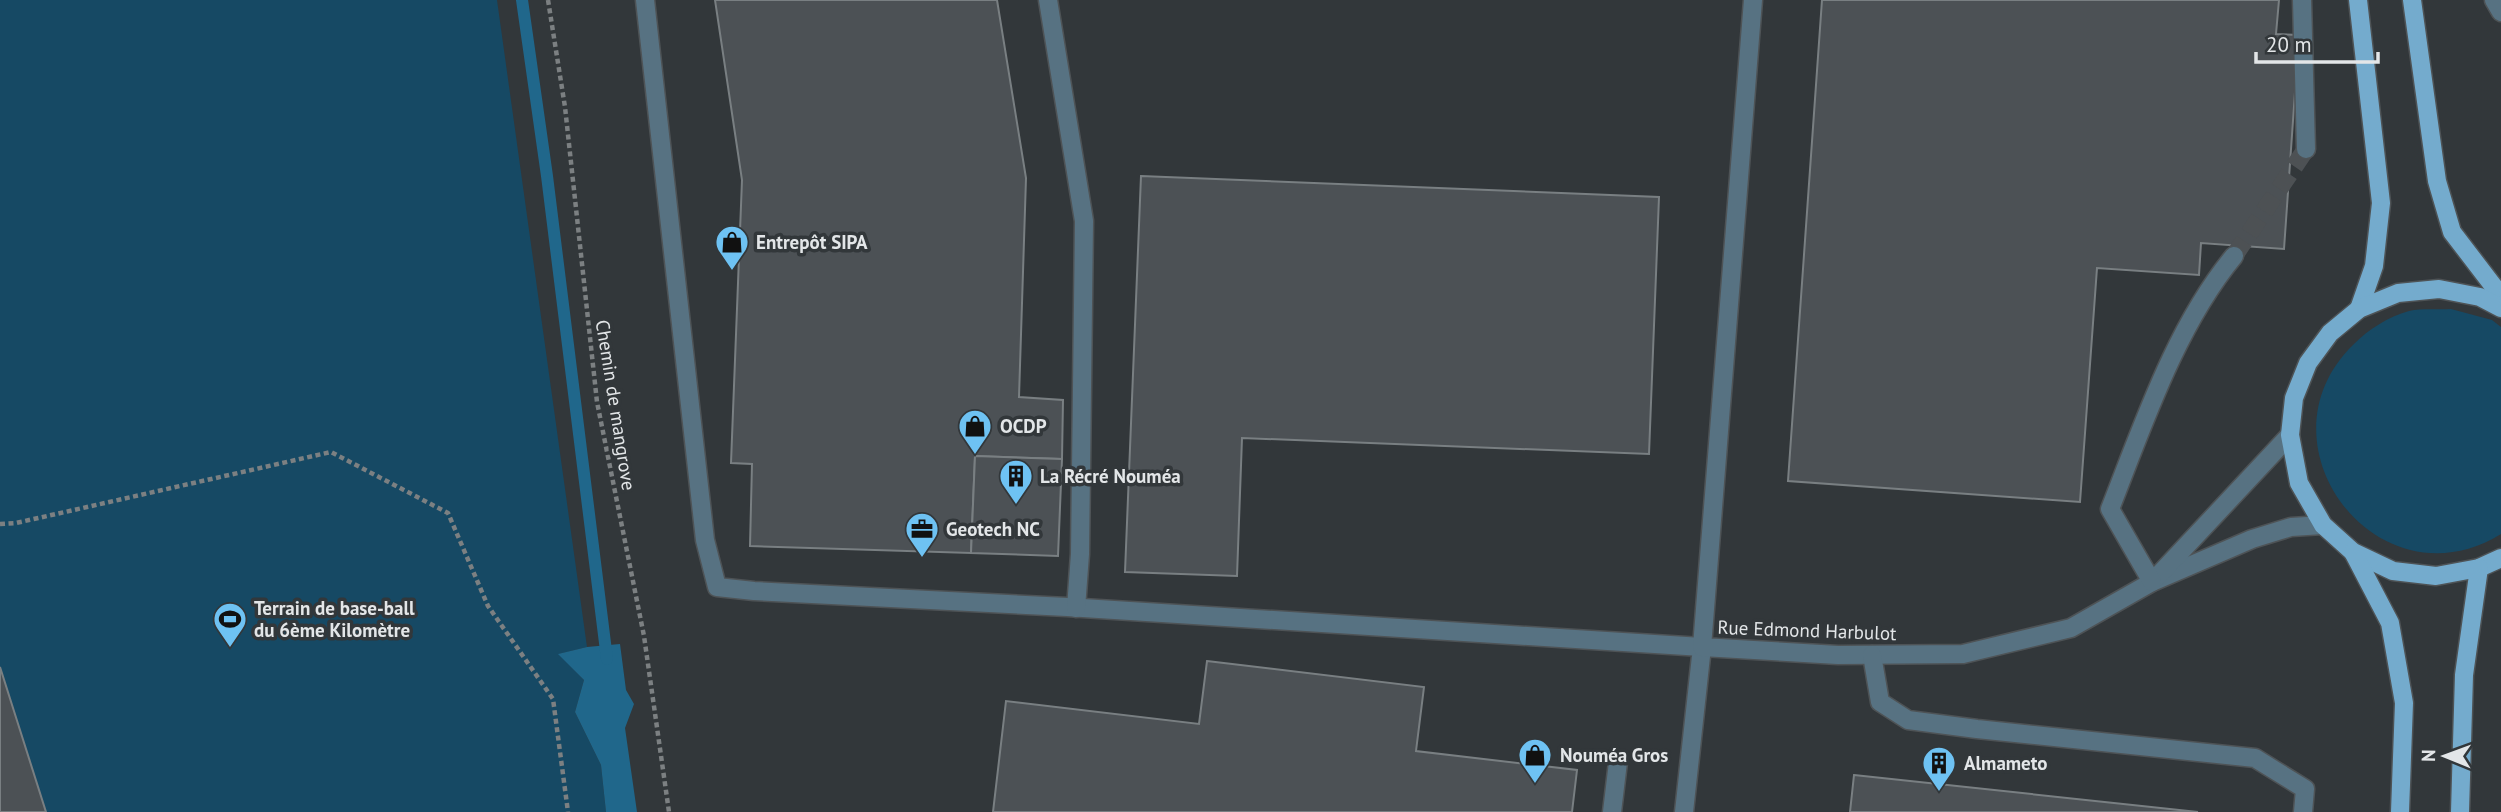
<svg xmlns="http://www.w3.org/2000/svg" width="2501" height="812" font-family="'PT Sans',sans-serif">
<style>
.green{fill:#164964}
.water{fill:#20678b}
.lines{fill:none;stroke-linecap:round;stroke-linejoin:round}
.stream{stroke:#20678b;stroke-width:12}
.building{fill:#4c5155;stroke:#797f82;stroke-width:2}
.minor-tunnel{stroke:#4d5154;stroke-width:18;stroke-dasharray:18 9;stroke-linecap:butt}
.minor-casing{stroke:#4e5356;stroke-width:21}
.major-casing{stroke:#4e5356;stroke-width:21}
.path{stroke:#7c8082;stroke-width:4.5;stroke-dasharray:5 3.5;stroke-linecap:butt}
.minor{stroke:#577282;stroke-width:18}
.major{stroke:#74abcd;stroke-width:18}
.labels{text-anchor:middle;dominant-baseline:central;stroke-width:7;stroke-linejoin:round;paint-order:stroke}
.poi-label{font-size:19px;font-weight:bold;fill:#e3e6e8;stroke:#32373a;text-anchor:start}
.street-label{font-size:19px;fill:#e3e6e8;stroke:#32373a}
</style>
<rect width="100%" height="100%" fill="#32373a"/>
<!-- green -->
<g class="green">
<polygon points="0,0 497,0 587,647 559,654 584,680 575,712 601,765 606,812 0,812"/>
<path d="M 2451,309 L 2492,320 L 2501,327 L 2501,534 C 2378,610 2251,443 2354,344 C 2369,329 2388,317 2409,311 C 2422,308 2438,310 2451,309 Z"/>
</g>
<!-- water -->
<polygon class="water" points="620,644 626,690 634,704 625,728 637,812 606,812 601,765 575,712 584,680 558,654 587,647"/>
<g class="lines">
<!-- stream -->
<polyline class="stream" points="522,0 547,176 607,659"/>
</g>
<!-- building -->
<g class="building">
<polygon points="715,0 997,0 1026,178 1019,397 1063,400 1062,459 975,456 971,553 750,546 752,464 731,463 742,180"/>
<polygon points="1822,0 2279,0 2276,34 2299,35 2284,249 2201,243 2199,275 2097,268 2080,502 1788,481"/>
<polygon points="1141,176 1659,197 1649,454 1242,438 1237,576 1125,572"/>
<polygon points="975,456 1062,459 1058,556 971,553"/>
<polygon points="1207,661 1424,687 1416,751 1577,770 1572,812 993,812 1006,701 1199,724"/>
<polygon points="0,667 46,812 0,812"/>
<polygon points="1854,775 2198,812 1850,812"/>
</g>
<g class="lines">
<!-- minor-tunnel -->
<polyline class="minor-tunnel" points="2234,256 2306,149"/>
<defs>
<g id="minor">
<polyline points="645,0 705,540 717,587 754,591 1067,607 1702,647 1684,812"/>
<polyline points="1048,0 1084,221 1080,554 1076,608"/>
<polyline points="1753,0 1702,647 1838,655 1963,654 2071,628 2152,582 2252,539 2291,527 2323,525"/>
<polyline points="2302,0 2306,149"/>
<polyline points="2494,0 2501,12"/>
<polyline points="2157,577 2290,435"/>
<path d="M 2152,582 L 2110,509 C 2143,425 2176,326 2234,256"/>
<polyline points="1872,655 1880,702 1908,720 1977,729 2255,758 2305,789 2303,812"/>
<polyline points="1612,812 1618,762"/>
</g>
<g id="major">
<polyline points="2358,0 2381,203 2374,266 2359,309"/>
<polyline points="2412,0 2437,181 2452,232 2501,296"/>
<polyline points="2501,308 2480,297 2439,289 2398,293 2359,309 2330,333 2308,363 2294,398 2290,435 2299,483 2323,525 2353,552 2393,571 2436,576 2479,568 2501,558"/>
<polyline points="2353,552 2390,623 2404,703 2400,812"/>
<polyline points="2460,812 2464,675 2479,568"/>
</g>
</defs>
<!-- minor casing -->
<use href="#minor" class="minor-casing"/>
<!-- major casing -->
<use href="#major" class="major-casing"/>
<!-- path -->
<g class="path">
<polyline points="548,0 565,107 597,402 644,636 669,812"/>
<polyline points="0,524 16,523 331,452 448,513 488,606 553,699 568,812"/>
</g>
<!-- minor -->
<use href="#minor" class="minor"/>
<!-- major -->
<use href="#major" class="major"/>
</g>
<!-- icons -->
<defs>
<symbol id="shop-pin" viewBox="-11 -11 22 30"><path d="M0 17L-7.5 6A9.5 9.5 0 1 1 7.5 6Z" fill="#6ec2f3" stroke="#32373a"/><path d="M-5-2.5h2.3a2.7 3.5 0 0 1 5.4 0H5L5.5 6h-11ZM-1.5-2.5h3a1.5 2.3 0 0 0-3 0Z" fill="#111"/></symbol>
<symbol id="building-pin" viewBox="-11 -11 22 30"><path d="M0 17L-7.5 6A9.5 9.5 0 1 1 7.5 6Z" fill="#6ec2f3" stroke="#32373a"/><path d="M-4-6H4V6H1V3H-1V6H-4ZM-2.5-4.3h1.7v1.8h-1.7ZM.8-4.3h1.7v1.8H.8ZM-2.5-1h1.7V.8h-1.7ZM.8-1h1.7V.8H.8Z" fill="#111"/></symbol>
<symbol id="office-pin" viewBox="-11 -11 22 30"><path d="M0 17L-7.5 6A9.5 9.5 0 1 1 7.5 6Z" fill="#6ec2f3" stroke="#32373a"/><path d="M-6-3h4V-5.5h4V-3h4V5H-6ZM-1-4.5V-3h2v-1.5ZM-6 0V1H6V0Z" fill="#111"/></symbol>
<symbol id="stadium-pin" viewBox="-11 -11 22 30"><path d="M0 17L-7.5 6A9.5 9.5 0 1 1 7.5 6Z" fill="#6ec2f3" stroke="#32373a"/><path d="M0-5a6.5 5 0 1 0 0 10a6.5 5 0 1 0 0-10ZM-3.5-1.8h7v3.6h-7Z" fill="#111"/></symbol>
</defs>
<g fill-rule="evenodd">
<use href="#shop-pin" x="713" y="223" width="38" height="52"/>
<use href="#shop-pin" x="956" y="407" width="38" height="52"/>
<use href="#building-pin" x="997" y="457" width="38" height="52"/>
<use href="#office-pin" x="903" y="510" width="38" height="52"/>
<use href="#stadium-pin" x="211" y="600" width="38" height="52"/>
<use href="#shop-pin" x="1516" y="736" width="38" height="52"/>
<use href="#building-pin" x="1920" y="744" width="38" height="52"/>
</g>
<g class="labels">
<!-- poi labels -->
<g class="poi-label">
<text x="756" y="242">Entrepôt SIPA</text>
<text x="1000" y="426">OCDP</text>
<text x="1040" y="476">La Récré Nouméa</text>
<text x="946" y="529">Geotech NC</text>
<text x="254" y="608">Terrain de base-ball<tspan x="254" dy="22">du 6ème Kilomètre</tspan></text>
<text x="1560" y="755">Nouméa Gros</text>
<text x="1964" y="763">Almameto</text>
</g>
<!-- street labels -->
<g class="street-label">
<text transform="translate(616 405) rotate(81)">Chemin de mangrove</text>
<text transform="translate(1807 630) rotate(2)">Rue Edmond Harbulot</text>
</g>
</g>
<!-- north arrow -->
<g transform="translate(2445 756) rotate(271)" stroke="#32373a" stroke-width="5" paint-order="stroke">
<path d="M0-5L12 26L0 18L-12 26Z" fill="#e3e6e8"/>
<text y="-10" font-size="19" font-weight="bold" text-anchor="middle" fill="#e3e6e8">N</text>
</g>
<!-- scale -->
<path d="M2256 52v10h122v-10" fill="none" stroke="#e3e6e8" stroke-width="3.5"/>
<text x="2266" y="52" font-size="21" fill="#e3e6e8" stroke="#32373a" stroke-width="5" paint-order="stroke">20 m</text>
</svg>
